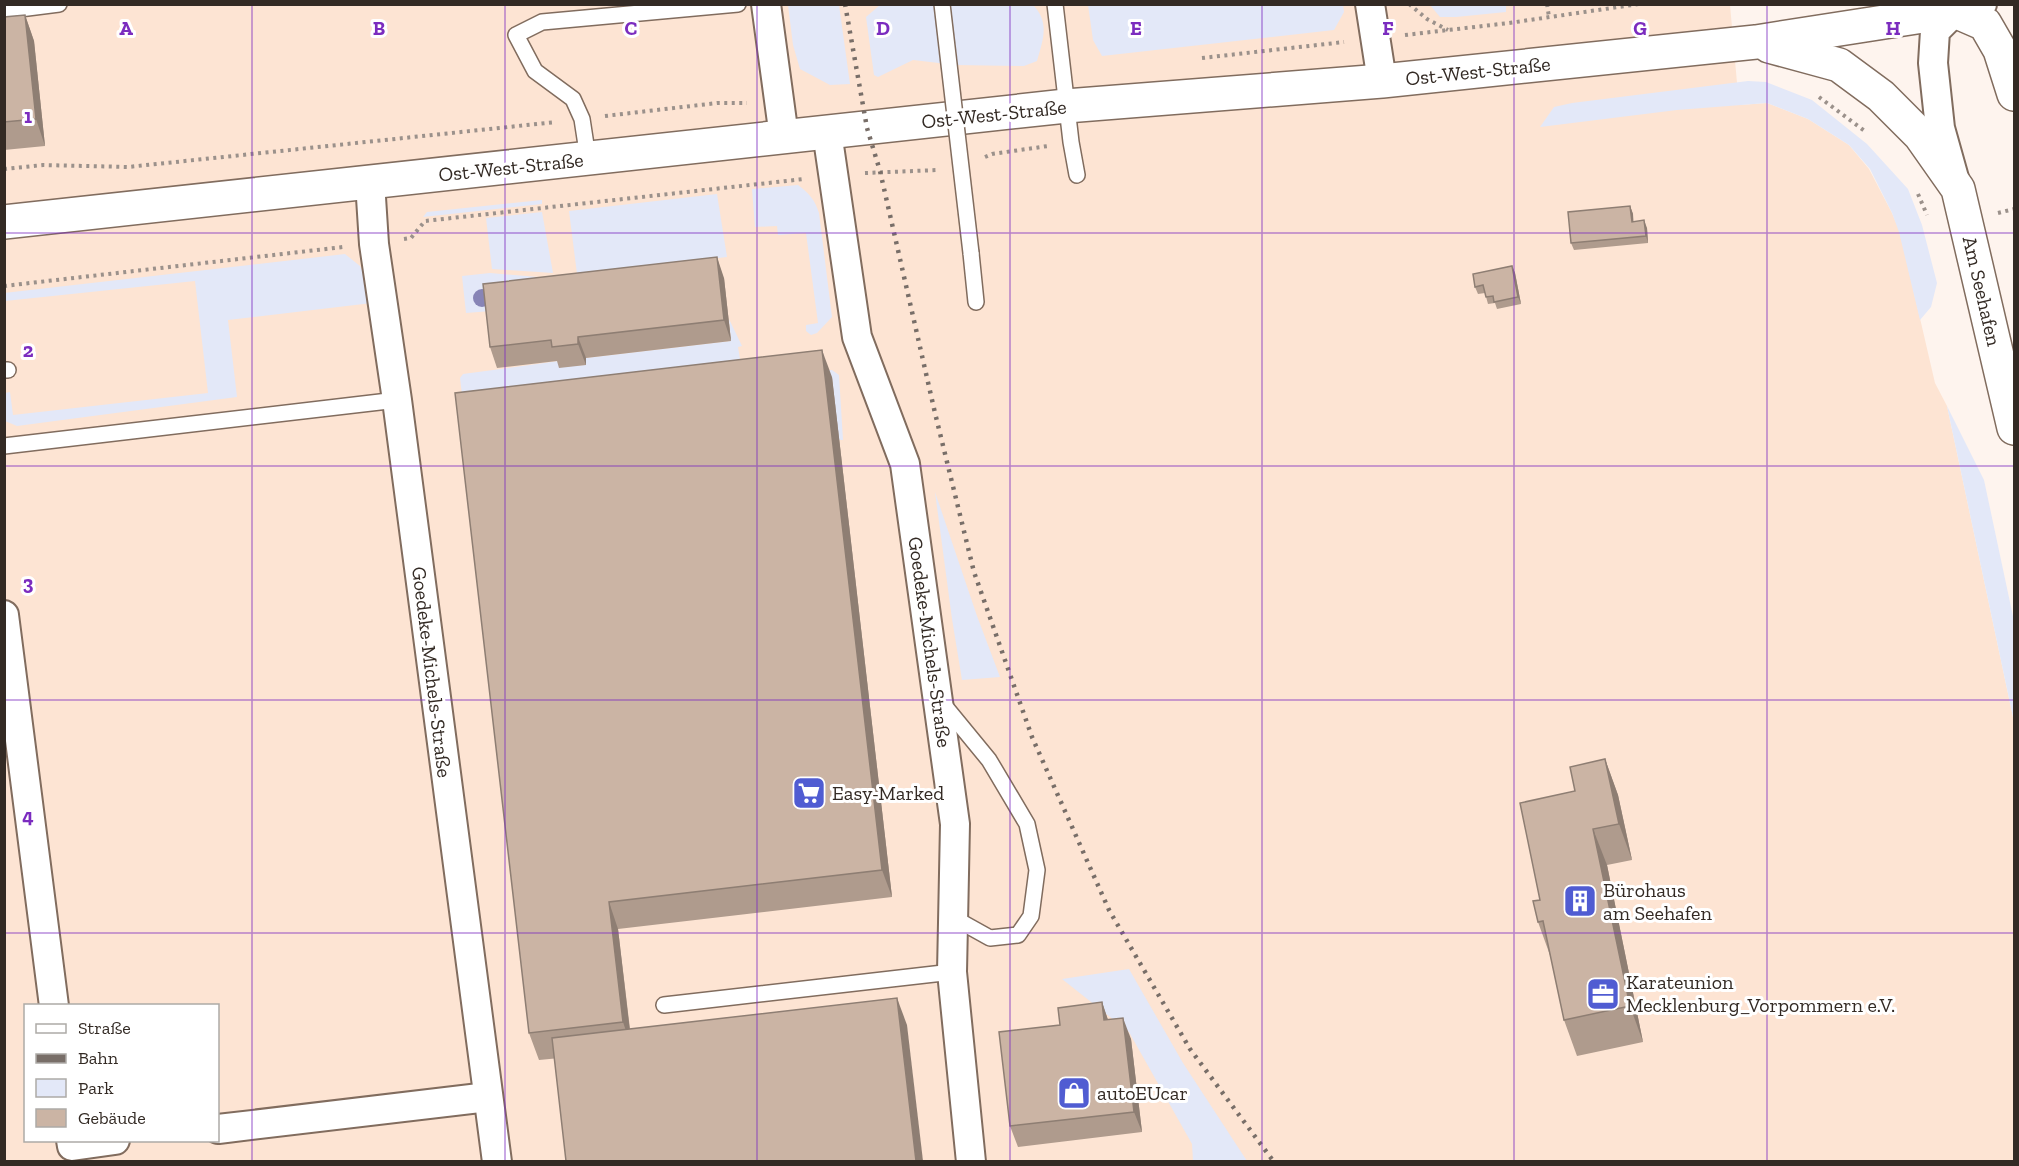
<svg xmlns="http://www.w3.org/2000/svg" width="2019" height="1166" font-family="'Zilla Slab',serif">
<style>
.built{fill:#fde4d3;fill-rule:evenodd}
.green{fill:#e3e8f8}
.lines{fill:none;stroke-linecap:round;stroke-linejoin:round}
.service-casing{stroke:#816c5e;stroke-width:18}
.minor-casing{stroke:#816c5e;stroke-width:32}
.tertiary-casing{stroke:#816c5e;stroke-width:36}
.path{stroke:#9b918b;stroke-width:4;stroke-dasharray:3 4.5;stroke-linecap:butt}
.service{stroke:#fff;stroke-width:15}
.minor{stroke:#fff;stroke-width:28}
.tertiary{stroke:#fff;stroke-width:33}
.rail{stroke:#786e68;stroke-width:4.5;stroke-dasharray:3 6;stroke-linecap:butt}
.service-bridge-casing{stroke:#816c5e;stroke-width:18;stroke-linecap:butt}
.service-bridge{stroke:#fff;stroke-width:15}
.tree{fill:#8784b6}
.wall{fill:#af9b8d}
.shaded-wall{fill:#8e7e73}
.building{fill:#cbb4a4;stroke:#8e7e73;stroke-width:1.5}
.grid{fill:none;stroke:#7b2cbf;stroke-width:1.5;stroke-opacity:0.55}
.labels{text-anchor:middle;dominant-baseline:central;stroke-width:6;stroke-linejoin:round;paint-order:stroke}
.street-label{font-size:20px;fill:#332a24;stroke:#fff}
.poi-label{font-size:20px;fill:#332a24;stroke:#fff;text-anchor:start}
.grid-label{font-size:20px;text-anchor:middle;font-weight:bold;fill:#7b2cbf;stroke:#fff;stroke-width:6;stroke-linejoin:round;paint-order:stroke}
</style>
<rect width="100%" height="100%" fill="#fef4ee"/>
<!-- built -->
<path class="built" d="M 5,5 L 1730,5 L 1739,105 L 1767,103 L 1808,119 L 1849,145 L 1869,169 L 1892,213 L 1900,232 L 1935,383 L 1947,406 L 2014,722 L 2014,1161 L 5,1162 ZM 26,1006 L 218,1006 L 218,1140 L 26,1140 Z"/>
<!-- green -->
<g class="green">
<polygon points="1343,4 1344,12 1334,30 1102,56 1093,40 1088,5"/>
<polygon points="788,5 839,5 850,84 830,85 800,69 793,45"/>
<path d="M 880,5 L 1033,5 C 1050,22 1043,40 1037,61 L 1024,66 L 956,65 L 913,60 L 878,77 L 874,75 L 866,17 Z"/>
<polygon points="1430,5 1521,5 1506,6 1506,12 1456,17 1440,17"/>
<polygon points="1748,81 1766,82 1812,100 1867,144 1908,189 1922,225 1937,283 1931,307 1920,320 1899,232 1892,213 1870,169 1849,145 1808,119 1767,103 1677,110 1540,127 1554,107 1572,103"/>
<path d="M 798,185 C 809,193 815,200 819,213 L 832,317 L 817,333 L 811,335 L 806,331 L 806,325 L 818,323 L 806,233 L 778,235 L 777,226 L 755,227 L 752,189 Z"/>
<polygon points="717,194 727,257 577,274 569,211"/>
<polygon points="542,200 542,204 423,217 427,212"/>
<polygon points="542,212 553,273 492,269 486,218"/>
<polygon points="345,254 360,266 368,283 372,303 228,320 237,397 17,426 5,421 5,393 10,392 13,415 208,393 195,281 5,301 4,293"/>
<polygon points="490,273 551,278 491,311 466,313 462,276"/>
<polygon points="729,319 742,346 738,347 743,377 832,370 839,375 843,440 465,420 460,378 463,374 559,361 560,367 585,365 586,358 731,341"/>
<polygon points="1947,406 1984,480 2014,621 2014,722"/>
<polygon points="935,492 977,616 1000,677 962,680 952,619"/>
<polygon points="1129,969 1183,1063 1247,1161 1193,1161 1192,1144 1129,1032 1062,979"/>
</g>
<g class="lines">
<defs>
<g id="service">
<polyline points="1055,4 1071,142 1077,175"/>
<polyline points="4,11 59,4"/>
<polyline points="588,158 582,119 573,99 535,71 516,35 542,22 738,4"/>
<polyline points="971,253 976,302"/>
<polyline points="4,370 8,370"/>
<polyline points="4,446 397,400"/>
<polyline points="943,704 989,760 1027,824 1037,870 1031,916 1018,935 990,938 954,918"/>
<polyline points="664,1005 952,972"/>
</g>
<g id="minor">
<polyline points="766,4 784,137"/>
<polyline points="1370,4 1382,81"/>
<polyline points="827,132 857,337 905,464 955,824 952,972 971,1162"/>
<polyline points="1954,178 1940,128 1933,63 1935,31 1955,11 1982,4"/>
<polyline points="370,182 374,244 397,400 497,1162"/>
<polyline points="4,615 54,1006"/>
<polyline points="218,1129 488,1097"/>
<polyline points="71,1140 72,1146 115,1140"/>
</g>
<g id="tertiary">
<polyline points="1769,46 1839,65 1881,96 1920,135 1958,189 2014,428"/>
<polyline points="4,222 1066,106 1382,81 1756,42 1955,11 1985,24 2000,50 2014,94"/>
</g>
</defs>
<!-- service casing -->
<use href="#service" class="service-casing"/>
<!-- minor casing -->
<use href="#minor" class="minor-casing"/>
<!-- tertiary casing -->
<use href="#tertiary" class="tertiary-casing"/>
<!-- path -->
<g class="path">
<polyline points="1409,4 1427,19 1448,30"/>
<polyline points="1547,4 1549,17"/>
<polyline points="1405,35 1509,23 1639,4"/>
<polyline points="1202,58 1344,42"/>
<polyline points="1819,97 1866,132"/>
<polyline points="605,116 717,103 747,103"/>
<polyline points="985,157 992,154 1048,146"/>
<polyline points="4,169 43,165 128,167 556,122"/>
<polyline points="865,173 938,170"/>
<polyline points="1918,194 1927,215"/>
<polyline points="1998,213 2014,209"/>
<polyline points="404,239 411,238 425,221 804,179"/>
<polyline points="4,286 343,247"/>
</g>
<!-- service -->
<use href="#service" class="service"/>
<!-- minor -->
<use href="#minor" class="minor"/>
<!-- tertiary -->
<use href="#tertiary" class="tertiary"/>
<!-- rail -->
<polyline class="rail" points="845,4 867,128 880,171 935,413 974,572 1032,737 1109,910 1190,1049 1274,1162"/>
<defs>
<polyline id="service-bridge" points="942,4 971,253"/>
</defs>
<!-- service-bridge casing -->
<use href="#service-bridge" class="service-bridge-casing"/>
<!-- service-bridge -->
<use href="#service-bridge" class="service-bridge"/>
</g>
<!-- trees -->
<circle class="tree" cx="482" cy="298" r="9"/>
<!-- wall -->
<g class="wall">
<polygon points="25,15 34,41 45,146 4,150 4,17"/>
<polygon points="1630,206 1633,214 1633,222 1647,228 1648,243 1574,250 1571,243"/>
<polygon points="1512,266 1515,273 1521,304 1497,309 1495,303 1488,304 1485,293 1478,294 1475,287"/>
<polygon points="724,278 731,341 586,358 586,365 559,368 557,361 497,368 490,347"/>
<polygon points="832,377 892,897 618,929 630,1029 907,1025 539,1060 529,1033"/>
<polygon points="1605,759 1618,795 1632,860 1607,865 1643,1042 1577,1056 1564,1020 1551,958 1538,922 1540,900 1575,791"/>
<polygon points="1102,1002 1108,1020 1131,1039 1142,1132 1018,1147 1010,1126 1060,1025"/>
</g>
<!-- shaded-wall -->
<g class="shaded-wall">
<polygon points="25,15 34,41 45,146 36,119"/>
<polygon points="1630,206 1633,214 1634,229 1632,222"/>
<polygon points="1644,220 1647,228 1648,243 1646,236"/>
<polygon points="717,257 724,278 731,341 724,320"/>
<polygon points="1512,266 1515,273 1521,304 1518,297"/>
<polygon points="578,337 586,358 586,365 578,344"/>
<polygon points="822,350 832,377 892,897 882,870"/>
<polygon points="1605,759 1618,795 1632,860 1619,824"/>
<polygon points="1593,829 1607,865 1643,1042 1630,1006"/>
<polygon points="609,902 618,929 632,1049 623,1022"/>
<polygon points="897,998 907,1025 923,1161 916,1161"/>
<polygon points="1102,1002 1109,1023 1104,1020"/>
<polygon points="1123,1018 1131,1039 1142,1132 1134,1112"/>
</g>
<!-- building -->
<g class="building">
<polygon points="25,15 36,119 4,122 4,17"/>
<polygon points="1630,206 1632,222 1644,220 1646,236 1571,243 1568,212"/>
<polygon points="717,257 724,320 578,337 578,344 552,347 551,340 490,347 483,284"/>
<polygon points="1512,266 1518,297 1494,302 1493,296 1486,297 1483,285 1475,287 1473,274"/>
<polygon points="822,350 882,870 609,902 623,1022 529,1033 455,393"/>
<polygon points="1605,759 1619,824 1593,829 1630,1006 1564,1020 1543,921 1538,922 1533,901 1540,900 1520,803 1575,791 1570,767"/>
<polygon points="897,998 916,1161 566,1161 552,1038"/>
<polygon points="1102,1002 1104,1020 1123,1018 1134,1112 1010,1126 999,1032 1060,1025 1058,1008"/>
</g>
<!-- grid -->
<path class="grid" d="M 252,4 L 252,1162M 505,4 L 505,1162M 757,4 L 757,1162M 1010,4 L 1010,1162M 1262,4 L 1262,1162M 1514,4 L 1514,1162M 1767,4 L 1767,1162M 4,233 L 2014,233M 4,466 L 2014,466M 4,700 L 2014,700M 4,933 L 2014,933"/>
<!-- icons -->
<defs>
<symbol id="supermarket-square" viewBox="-11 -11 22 22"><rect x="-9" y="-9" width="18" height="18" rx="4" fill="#505cd2" stroke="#fff"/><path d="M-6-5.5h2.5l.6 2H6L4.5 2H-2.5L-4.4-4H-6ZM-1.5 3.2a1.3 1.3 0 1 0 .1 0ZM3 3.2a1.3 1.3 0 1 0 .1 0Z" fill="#fff"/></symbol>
<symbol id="building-square" viewBox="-11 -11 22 22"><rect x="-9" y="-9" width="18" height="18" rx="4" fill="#505cd2" stroke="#fff"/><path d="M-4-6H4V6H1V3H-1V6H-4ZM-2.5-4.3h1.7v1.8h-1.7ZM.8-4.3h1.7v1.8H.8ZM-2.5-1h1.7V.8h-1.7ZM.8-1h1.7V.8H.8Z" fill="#fff"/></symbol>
<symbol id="office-square" viewBox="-11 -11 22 22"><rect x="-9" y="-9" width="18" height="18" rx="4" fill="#505cd2" stroke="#fff"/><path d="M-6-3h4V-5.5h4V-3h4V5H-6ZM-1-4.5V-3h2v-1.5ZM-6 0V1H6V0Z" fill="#fff"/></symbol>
<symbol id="shop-square" viewBox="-11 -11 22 22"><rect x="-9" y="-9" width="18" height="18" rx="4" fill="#505cd2" stroke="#fff"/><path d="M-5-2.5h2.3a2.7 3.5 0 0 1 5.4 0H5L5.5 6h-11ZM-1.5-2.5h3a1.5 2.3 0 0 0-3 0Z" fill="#fff"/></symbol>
</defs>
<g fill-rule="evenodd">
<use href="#supermarket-square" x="790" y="774" width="38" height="38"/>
<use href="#building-square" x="1561" y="882" width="38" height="38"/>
<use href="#office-square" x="1584" y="975" width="38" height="38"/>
<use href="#shop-square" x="1055" y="1074" width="38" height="38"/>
</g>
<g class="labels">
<!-- street labels -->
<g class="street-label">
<text transform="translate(1478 71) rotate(-6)">Ost-West-Straße</text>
<text transform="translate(994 114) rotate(-6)">Ost-West-Straße</text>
<text transform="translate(511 167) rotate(-6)">Ost-West-Straße</text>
<text transform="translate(1982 291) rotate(77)">Am Seehafen</text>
<text transform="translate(930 642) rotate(82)">Goedeke-Michels-Straße</text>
<text transform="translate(432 672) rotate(83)">Goedeke-Michels-Straße</text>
</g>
<!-- poi labels -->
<g class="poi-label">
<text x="832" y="793">Easy-Marked</text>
<text x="1603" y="890">Bürohaus<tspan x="1603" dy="23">am Seehafen</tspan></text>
<text x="1626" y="982">Karateunion<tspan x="1626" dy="23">Mecklenburg_Vorpommern e.V.</tspan></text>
<text x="1097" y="1093">autoEUcar</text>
</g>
</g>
<g class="grid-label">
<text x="126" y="35">A</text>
<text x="379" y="35">B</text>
<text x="631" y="35">C</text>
<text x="883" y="35">D</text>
<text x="1136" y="35">E</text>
<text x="1388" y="35">F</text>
<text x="1640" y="35">G</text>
<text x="1893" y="35">H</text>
<text x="28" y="123">1</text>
<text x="28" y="357">2</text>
<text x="28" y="590">3</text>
<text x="28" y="823">4</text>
</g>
<!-- border -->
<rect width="2019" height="1166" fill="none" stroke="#332a24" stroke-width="12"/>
<!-- legend -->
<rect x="24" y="1004" width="195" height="138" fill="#ffffff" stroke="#adaaa7" stroke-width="1.5"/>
<rect x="36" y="1024" width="30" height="9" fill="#ffffff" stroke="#adaaa7" stroke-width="1.5"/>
<text x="78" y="1034" font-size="18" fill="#332a24">Straße</text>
<rect x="36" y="1054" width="30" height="9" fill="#786e68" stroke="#adaaa7" stroke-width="1.5"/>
<text x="78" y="1064" font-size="18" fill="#332a24">Bahn</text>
<rect x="36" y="1079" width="30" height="18" fill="#e3e8f8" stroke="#adaaa7" stroke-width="1.5"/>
<text x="78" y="1094" font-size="18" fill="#332a24">Park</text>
<rect x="36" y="1109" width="30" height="18" fill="#cbb4a4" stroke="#adaaa7" stroke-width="1.5"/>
<text x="78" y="1124" font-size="18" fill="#332a24">Gebäude</text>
</svg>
